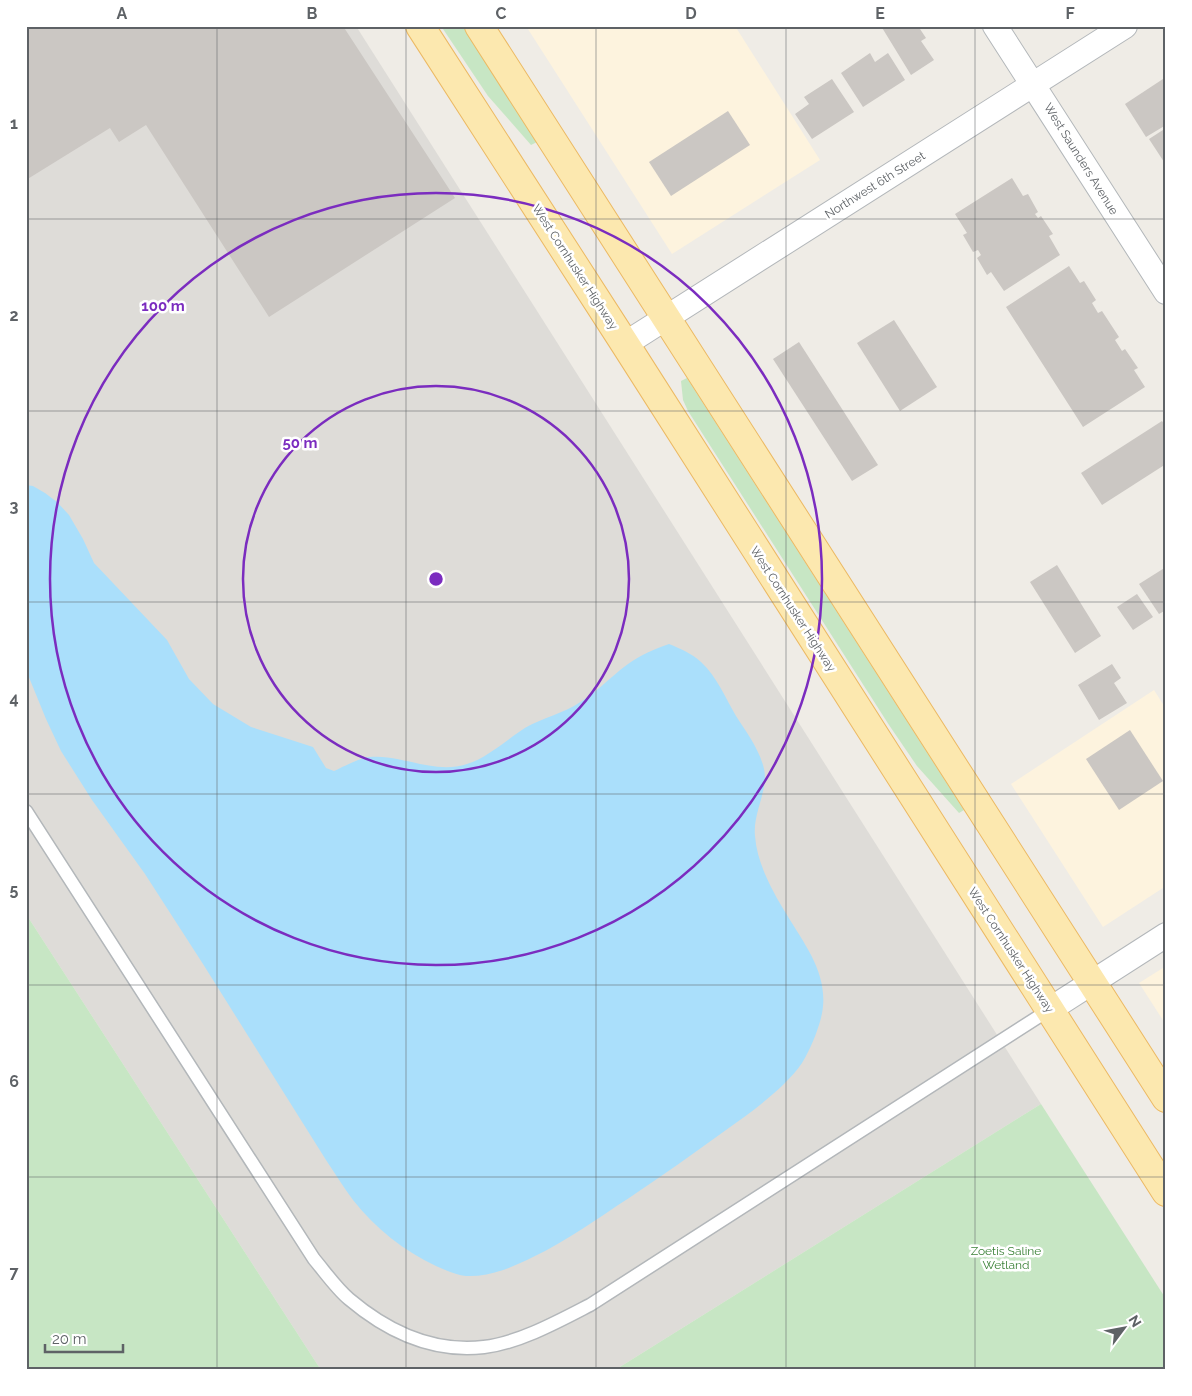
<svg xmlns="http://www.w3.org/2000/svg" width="1192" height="1396" font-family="Raleway,sans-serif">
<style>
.commercial{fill:#fdf3de}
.industrial{fill:#dedcd8}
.green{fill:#c7e6c4}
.water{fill:#aadffb}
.building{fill:#cbc7c3}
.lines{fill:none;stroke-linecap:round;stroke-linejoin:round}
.service-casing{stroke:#b3b7ba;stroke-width:15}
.minor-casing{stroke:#b3b7ba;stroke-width:26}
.primary-casing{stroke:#ecb963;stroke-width:30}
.service{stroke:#fff;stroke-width:12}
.minor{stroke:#fff;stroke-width:24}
.primary{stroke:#fce8af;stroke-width:28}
.grid{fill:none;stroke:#5e6266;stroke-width:1;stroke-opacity:0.55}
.ring{fill:none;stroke:#7b2cbf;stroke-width:2.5}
.labels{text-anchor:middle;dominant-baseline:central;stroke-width:5;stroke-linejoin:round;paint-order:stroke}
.street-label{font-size:12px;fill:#5e6266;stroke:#fff}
.park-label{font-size:12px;fill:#3c8238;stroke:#fff}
.centre{fill:#7b2cbf;stroke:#fff;stroke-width:2.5}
.ring-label{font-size:15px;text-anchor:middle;font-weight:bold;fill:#7b2cbf;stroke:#fff;stroke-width:5;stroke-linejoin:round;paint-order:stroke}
.neatline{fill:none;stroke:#5e6266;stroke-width:2}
.grid-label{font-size:16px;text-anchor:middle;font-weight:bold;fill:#5e6266}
</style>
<rect width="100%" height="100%" fill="#efece6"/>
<!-- commercial -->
<g class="commercial">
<polygon points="526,26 735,26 820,160 672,254"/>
<polygon points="1154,690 1166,709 1166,886 1103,927 1011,784"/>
<polygon points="1166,966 1166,1025 1139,983"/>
</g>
<!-- industrial -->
<polygon class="industrial" points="26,26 356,26 1041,1104 615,1370 321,1370 26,914"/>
<!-- green -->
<g class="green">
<polygon points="441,26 463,26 537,142 531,145 488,96"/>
<polygon points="687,378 964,810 959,813 917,766 889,725 688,411 683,400 681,381"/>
<polygon points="26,914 321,1370 26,1370"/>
<polygon points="1041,1104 1166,1299 1166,1370 615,1370"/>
</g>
<!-- water -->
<path class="water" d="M 26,485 L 33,486 L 45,493 L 57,502 L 69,515 L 83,539 L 94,563 L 167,640 L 189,679 L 213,704 L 251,727 L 313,747 L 326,768 L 334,771 C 343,767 361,757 370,757 C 402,754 434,775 467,764 C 486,758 503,743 519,732 C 535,720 556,716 574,706 C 594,695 609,678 628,664 C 641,655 654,649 669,644 C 681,649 691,653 701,662 C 717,677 725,697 736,716 C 747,733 765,757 765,778 C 764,798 753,816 755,836 C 757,864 773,892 787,915 C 807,948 831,978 821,1018 C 817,1033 810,1050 802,1063 C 784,1089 751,1112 726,1130 C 694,1153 662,1176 629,1198 C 598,1218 567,1241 533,1257 C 513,1267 490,1277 466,1276 C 456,1275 445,1270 436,1266 C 404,1251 375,1228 353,1200 C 343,1187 335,1173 326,1160 L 203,964 L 145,874 L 92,800 L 61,751 L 46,719 L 26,670 Z"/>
<!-- building -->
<g class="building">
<polygon points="26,26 343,26 455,198 269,317 146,125 119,142 110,128 26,180"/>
<polygon points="881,26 918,26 926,38 921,41 934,60 911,75"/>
<polygon points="870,53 875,62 888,53 905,80 863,107 841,73"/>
<polygon points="1166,77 1166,125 1146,137 1125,104"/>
<polygon points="832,79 854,112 812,139 795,114 809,104 804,97"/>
<polygon points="728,111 750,145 671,196 649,162"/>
<polygon points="1166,128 1166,165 1149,139"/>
<polygon points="1012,178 1023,196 1028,194 1038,212 1035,214 1038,218 1041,216 1053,234 1049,236 1060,255 1004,291 991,272 987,275 977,258 981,255 978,250 973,252 963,235 967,233 955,214"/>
<polygon points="1069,266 1080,283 1084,281 1096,300 1092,303 1098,313 1102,311 1119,337 1115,340 1122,351 1125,349 1138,368 1134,370 1145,387 1083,427 1006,307"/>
<polygon points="894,320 937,387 900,411 857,343"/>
<polygon points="799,342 878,465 852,481 773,359"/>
<polygon points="1162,421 1166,427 1166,464 1102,505 1081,473"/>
<polygon points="1057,565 1101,636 1075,653 1030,582"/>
<polygon points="1166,567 1166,610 1159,614 1139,584"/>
<polygon points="1137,594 1153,617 1133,630 1117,607"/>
<polygon points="1112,664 1121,678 1114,683 1127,703 1099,720 1078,685"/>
<polygon points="1130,730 1163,781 1119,810 1086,759"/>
</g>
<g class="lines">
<defs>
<path id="service" d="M 26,811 L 314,1259 C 325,1272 336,1288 349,1299 C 388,1332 432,1353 484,1347 C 519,1343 559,1321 590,1305 L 1049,1010"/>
<g id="minor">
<polyline points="995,26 1166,292"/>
<polyline points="625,344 1125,26"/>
<polyline points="1049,1010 1166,935"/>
</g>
<g id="primary">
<polyline points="420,26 625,344 1166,1192"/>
<polyline points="479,26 1166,1098"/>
</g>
</defs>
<!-- service casing -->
<use href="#service" class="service-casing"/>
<!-- minor casing -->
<use href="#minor" class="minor-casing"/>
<!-- primary casing -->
<use href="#primary" class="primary-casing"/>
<!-- service -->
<use href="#service" class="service"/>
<!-- minor -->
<use href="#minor" class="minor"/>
<!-- primary -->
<use href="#primary" class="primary"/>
</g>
<!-- grid -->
<path class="grid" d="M 217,26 L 217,1370M 406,26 L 406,1370M 596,26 L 596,1370M 786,26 L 786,1370M 975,26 L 975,1370M 26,219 L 1166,219M 26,411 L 1166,411M 26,602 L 1166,602M 26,794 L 1166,794M 26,985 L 1166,985M 26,1177 L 1166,1177"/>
<!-- distance rings -->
<g class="ring">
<circle cx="436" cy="579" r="193"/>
<circle cx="436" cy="579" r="386"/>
</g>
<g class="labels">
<!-- street labels -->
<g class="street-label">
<text transform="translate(1081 159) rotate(58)">West Saunders Avenue</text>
<text transform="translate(875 185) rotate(-32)">Northwest 6th Street</text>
<text transform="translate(575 267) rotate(57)">West Cornhusker Highway</text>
<text transform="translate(793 609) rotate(57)">West Cornhusker Highway</text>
<text transform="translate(1011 950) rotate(57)">West Cornhusker Highway</text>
</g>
<!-- park labels -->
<g class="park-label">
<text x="1006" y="1251">Zoetis Saline<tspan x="1006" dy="14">Wetland</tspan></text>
</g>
</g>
<circle cx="436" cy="579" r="8" class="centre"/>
<g class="ring-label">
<text x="163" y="311">100 m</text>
<text x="300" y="448">50 m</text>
</g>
<!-- border -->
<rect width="1192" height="1396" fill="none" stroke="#ffffff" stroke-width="55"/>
<!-- north arrow -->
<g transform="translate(1124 1328) rotate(58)" stroke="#ffffff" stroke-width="4" paint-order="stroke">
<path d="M0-4L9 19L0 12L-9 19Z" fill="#5e6266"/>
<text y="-8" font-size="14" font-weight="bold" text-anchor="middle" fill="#5e6266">N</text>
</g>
<!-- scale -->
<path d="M45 1344v8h78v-8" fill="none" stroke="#5e6266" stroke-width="2.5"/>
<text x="52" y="1344" font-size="15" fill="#5e6266" stroke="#ffffff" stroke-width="4" paint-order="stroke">20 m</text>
<rect x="28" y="28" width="1136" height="1340" class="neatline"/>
<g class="grid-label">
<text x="122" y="19">A</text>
<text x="312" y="19">B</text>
<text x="501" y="19">C</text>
<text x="691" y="19">D</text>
<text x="880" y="19">E</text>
<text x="1070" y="19">F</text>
<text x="14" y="129">1</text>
<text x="14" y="321">2</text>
<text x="14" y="512">3</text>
<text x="14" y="704">4</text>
<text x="14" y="895">5</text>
<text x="14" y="1087">6</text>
<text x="14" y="1278">7</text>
</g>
</svg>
